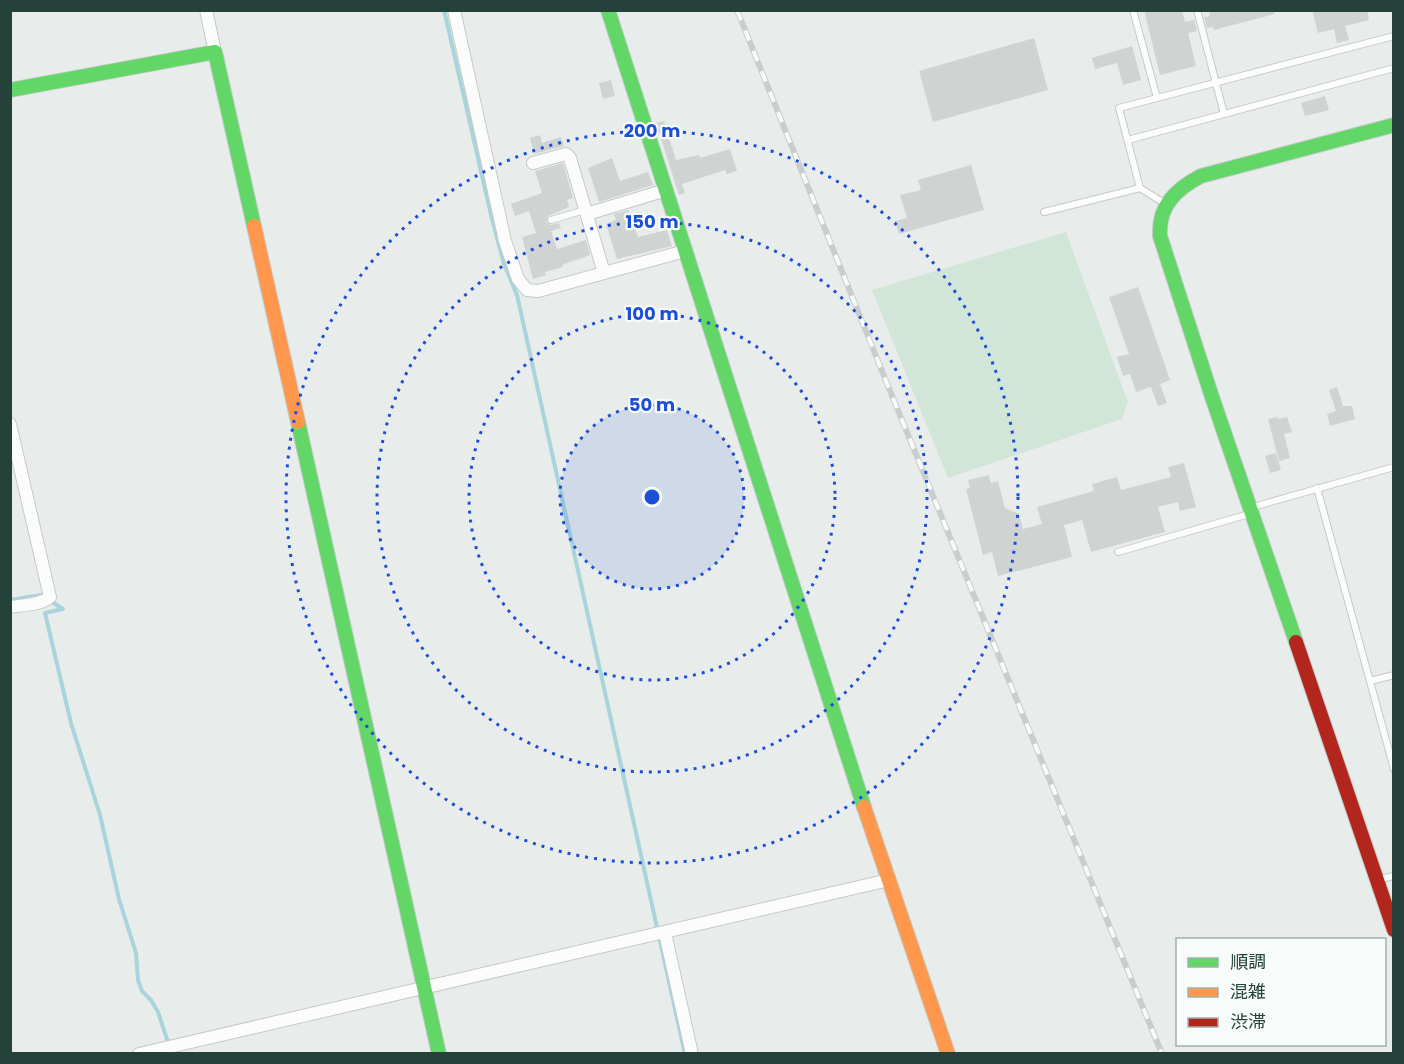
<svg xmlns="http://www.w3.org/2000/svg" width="1404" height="1064" font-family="Poppins,'Noto Sans JP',sans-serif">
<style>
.green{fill:#d1e6d8}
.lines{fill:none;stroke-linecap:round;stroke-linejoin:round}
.stream{stroke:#a9d4db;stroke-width:4}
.building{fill:#cfd4d2}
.lane-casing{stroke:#c5cac8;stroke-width:8}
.street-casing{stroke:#c5cac8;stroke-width:14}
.fast-casing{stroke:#c3cbc8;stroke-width:16}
.slow-casing{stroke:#c3cbc8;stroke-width:16}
.jam-casing{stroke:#c3cbc8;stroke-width:16}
.lane{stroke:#fcfcfc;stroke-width:6}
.street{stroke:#fcfcfc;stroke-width:12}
.fast{stroke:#63d668;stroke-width:14}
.slow{stroke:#ff974d;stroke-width:14}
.jam{stroke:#b3261e;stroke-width:14}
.rail-casing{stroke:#c9cdcc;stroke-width:6}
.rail{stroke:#f7fbf9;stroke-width:4;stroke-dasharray:11;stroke-linecap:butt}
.ring{fill:none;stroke:#1d4ed8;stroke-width:3;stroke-dasharray:3 6}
.centre{fill:#1d4ed8;stroke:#f7fbf9;stroke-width:3}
.ring-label{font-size:18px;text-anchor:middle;font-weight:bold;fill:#1d4ed8;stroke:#f7fbf9;stroke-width:4.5;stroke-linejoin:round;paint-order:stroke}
</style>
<rect width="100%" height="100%" fill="#e8edeb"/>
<!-- green -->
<polygon class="green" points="1066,232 1128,402 1122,419 948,478 872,290"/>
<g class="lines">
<!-- stream -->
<g class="stream">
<polyline points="444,10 492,219 504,264 517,295 685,1054"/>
<polyline points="10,600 41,595 63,609 45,613 71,723 100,815 119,899 136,953 138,980 142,991 151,1000 158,1012 172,1054"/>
</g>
</g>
<!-- building -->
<g class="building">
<polygon points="1144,10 1182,10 1185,22 1194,20 1197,31 1188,33 1196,66 1160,75"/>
<polygon points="1220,10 1274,10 1275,14 1214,30 1213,27 1207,28 1204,17 1210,16 1209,13"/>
<polygon points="1312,10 1367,10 1369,20 1345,26 1349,40 1337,43 1334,29 1318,33"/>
<polygon points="1034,38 1048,90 933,122 919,71"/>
<polygon points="1132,46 1141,80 1123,85 1117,63 1095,69 1092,58"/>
<polygon points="611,80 615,96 603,99 599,83"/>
<polygon points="1325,96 1329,110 1305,116 1301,103"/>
<polygon points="664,121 676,160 699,155 700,158 730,149 737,171 727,174 725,170 682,184 685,193 679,195 656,123"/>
<polygon points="540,135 542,143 561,137 564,146 534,154 530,138"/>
<polygon points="612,158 620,181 648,172 653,185 599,202 588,168"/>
<polygon points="563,163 573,198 567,200 569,207 548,216 546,222 550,225 559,223 561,228 551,231 557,249 586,240 590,255 562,265 563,267 545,272 546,275 533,279 522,237 536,233 529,211 515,216 511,204 542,193 535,171"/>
<polygon points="971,165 984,210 899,234 895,221 907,218 900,195 921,190 918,180"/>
<polygon points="628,210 638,237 667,230 672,246 617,259 606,224 616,220 614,214"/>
<polygon points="1138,287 1170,380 1160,384 1167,403 1158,406 1151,387 1136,392 1130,374 1123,376 1117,357 1129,354 1109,297"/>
<polygon points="1337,387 1343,406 1352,406 1355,419 1330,426 1327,414 1336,411 1329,390"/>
<polygon points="1278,417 1278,419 1287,417 1292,432 1284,434 1290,458 1279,461 1268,419"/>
<polygon points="1276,453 1281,470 1270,473 1265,456"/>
<polygon points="1184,463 1196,507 1180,511 1178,502 1158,507 1165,532 1091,552 1082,520 1064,525 1072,557 998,576 992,552 983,555 966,489 970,488 968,480 989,475 991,483 998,481 1005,508 1019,514 1023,529 1042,524 1037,507 1094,491 1092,484 1117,477 1121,490 1171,477 1168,467"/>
</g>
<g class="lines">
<defs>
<g id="lane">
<polyline points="1133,10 1157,98"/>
<polyline points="1197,10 1224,114"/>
<polyline points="1128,140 1394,68"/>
<polyline points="1164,203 1140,188 1119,108 1394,36"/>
<polyline points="1044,212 1140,188"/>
<polyline points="551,220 585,210"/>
<polyline points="1317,488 1394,769"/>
<polyline points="1253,507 1394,467"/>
<polyline points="1118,552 1249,514"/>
<polyline points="1370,681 1394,675"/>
<polyline points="1380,879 1394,876"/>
</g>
<g id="street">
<polyline points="206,10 215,52"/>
<polyline points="454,10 505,241 518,279 527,290 538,291 685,251"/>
<polyline points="533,163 566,154 570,158 604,273"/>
<polyline points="587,214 666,190"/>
<path d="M 10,424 L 50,597 C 41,605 23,605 10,607"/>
<polyline points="665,933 692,1054"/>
<path d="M 139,1054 C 389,994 639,939 889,880"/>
</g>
<g id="fast">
<polyline points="608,10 864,807"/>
<polyline points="10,90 215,52 254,226"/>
<polyline points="298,422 439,1054"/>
<path d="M 1296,642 L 1212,397 L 1160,236 C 1158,206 1176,189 1201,176 L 1394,125"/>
</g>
<g id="slow">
<polyline points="254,226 298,422"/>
<polyline points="864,807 948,1054"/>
</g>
<polyline id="jam" points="1296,642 1394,930"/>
</defs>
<!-- lane casing -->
<use href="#lane" class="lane-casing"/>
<!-- street casing -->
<use href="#street" class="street-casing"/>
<!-- fast casing -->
<use href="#fast" class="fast-casing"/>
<!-- slow casing -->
<use href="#slow" class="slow-casing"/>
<!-- jam casing -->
<use href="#jam" class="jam-casing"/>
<!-- lane -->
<use href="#lane" class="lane"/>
<!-- street -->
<use href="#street" class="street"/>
<!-- fast -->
<use href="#fast" class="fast"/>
<!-- slow -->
<use href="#slow" class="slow"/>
<!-- jam -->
<use href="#jam" class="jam"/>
<defs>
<polyline id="rail" points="737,10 888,386 1162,1054"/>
</defs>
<!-- rail casing -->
<use href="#rail" class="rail-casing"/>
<!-- rail -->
<use href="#rail" class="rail"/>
</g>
<!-- distance rings -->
<circle cx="652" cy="497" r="92" fill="#1d4ed8" fill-opacity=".12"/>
<g class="ring">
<circle cx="652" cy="497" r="92"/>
<circle cx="652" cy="497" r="183"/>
<circle cx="652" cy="497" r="275"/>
<circle cx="652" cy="497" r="366"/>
</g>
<circle cx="652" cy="497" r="9" class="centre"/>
<g class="ring-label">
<text x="652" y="137">200 m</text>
<text x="652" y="228">150 m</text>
<text x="652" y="320">100 m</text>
<text x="652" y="411">50 m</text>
</g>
<!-- border -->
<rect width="1404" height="1064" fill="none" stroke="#24423a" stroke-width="24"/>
<!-- legend -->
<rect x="1176" y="938" width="210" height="108" fill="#f7fbf9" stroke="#a3b1ad" stroke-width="1.5"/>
<rect x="1188" y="958" width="30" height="9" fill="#63d668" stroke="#a3b1ad" stroke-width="1.5"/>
<text x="1230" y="968" font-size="18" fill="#24423a">順調</text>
<rect x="1188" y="988" width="30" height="9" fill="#ff974d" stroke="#a3b1ad" stroke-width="1.5"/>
<text x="1230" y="998" font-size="18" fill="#24423a">混雑</text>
<rect x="1188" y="1018" width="30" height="9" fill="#b3261e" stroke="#a3b1ad" stroke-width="1.5"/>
<text x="1230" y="1028" font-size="18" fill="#24423a">渋滞</text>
</svg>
